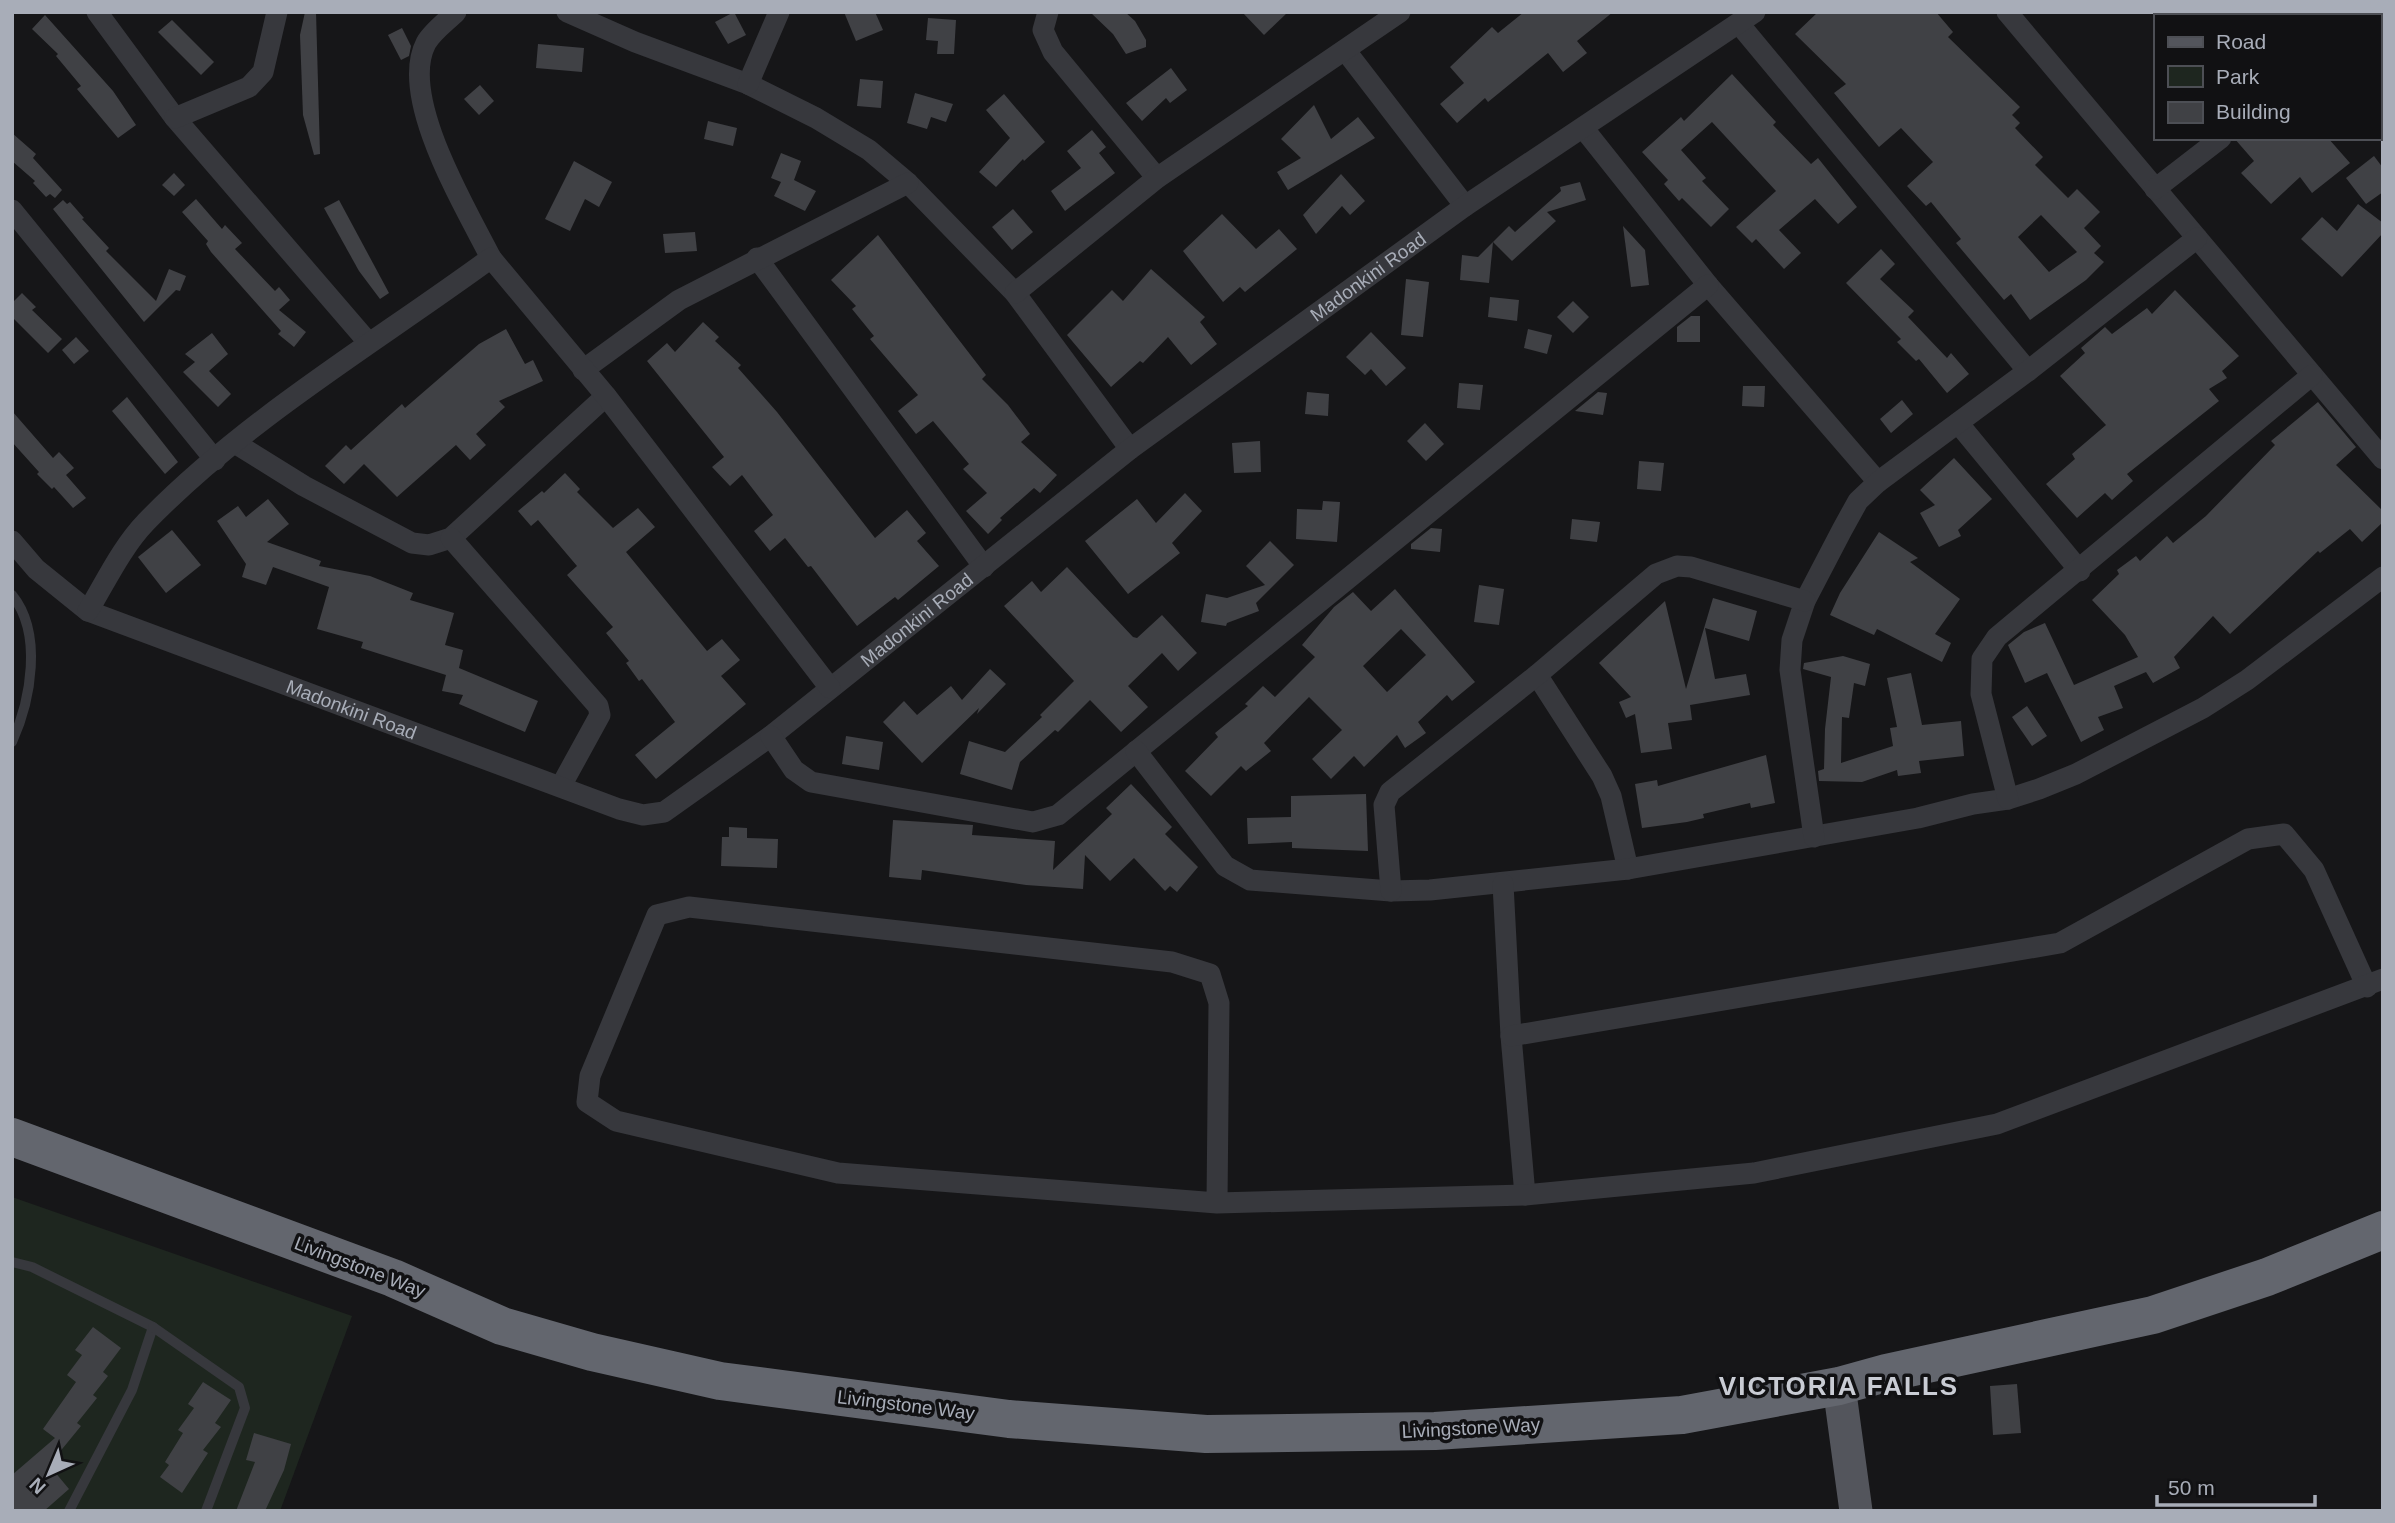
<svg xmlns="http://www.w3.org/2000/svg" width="2395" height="1523" font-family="Arial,sans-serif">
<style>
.green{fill:#1e261f}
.building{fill:#404145;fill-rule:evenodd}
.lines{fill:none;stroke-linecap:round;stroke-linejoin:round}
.lane{stroke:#37383d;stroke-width:10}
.street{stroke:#37383d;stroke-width:21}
.primary{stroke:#53555c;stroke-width:33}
.highway{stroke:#63666e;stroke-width:38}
.labels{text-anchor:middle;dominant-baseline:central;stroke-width:7;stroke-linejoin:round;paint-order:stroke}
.street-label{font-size:19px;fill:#a8adb8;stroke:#111113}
.district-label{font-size:26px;font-weight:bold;letter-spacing:2px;fill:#c9ccd4;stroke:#111113}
</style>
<rect width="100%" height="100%" fill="#161618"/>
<!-- green -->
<polygon class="green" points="12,1197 352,1316 280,1511 12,1511"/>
<!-- building -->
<g class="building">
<polygon points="305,12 316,12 320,154 314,155 303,115 300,35"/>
<polygon points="734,12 746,35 728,44 715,22"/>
<polygon points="844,12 875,12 883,30 856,41"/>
<polygon points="1090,12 1125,12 1135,21 1146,40 1146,47 1126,54 1113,34"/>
<polygon points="1242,12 1288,12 1264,35"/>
<polygon points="1524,12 1613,12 1577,41 1587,53 1563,72 1548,53 1488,102 1485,98 1457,123 1440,104 1464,83 1450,67 1492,27 1498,33"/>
<path d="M 1818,12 L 1936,12 L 1953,32 L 1948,37 L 2020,107 L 2012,115 L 2020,123 L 2015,128 L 2043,157 L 2035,165 L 2068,198 L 2077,189 L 2100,212 L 2084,228 L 2101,246 L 2094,253 L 2104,262 L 2086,280 L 2030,320 L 2011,294 L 2004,300 L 1956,243 L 1961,239 L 1931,202 L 1926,206 L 1907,186 L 1933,162 L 1901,128 L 1879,147 L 1834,93 L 1846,84 L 1795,34 ZM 2041,215 L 2077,252 L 2049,272 L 2018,237 Z"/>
<polygon points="45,15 113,91 136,125 118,138 77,89 81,86 56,56 58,54 32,29"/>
<polygon points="928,18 956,20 954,54 937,54 938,41 926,40"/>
<polygon points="172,20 214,62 201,75 158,32"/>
<polygon points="402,28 411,46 409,56 401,60 388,35"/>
<polygon points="538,44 584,48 582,72 536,68"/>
<polygon points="1171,68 1187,90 1170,103 1166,98 1142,121 1126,103"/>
<polygon points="1732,74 1776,122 1773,125 1811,164 1818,158 1857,207 1838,224 1815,199 1779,230 1801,253 1784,269 1756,239 1752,243 1736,227 1776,191 1712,122 1681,150 1706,178 1702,181 1729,209 1711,227 1682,198 1679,201 1664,184 1668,180 1642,152 1681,117 1684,121"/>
<polygon points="860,79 883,81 881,108 857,106"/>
<polygon points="480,85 494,101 479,115 464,99"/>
<polygon points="915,93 953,104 946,122 931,117 927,129 907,123"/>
<polygon points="1004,94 1045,142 1024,161 1023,159 996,187 979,172 1010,138 986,110"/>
<polygon points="1314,105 1331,139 1358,117 1375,138 1288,190 1277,172 1301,158 1281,139"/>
<polygon points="708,121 737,128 733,146 704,139"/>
<polygon points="1092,130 1106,147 1099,153 1115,173 1065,211 1051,191 1081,168 1067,151"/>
<polygon points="12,133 36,154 33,158 62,190 55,198 50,194 46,197 33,183 35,181 12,161"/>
<polygon points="2234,138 2328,138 2350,163 2312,193 2300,177 2271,204 2241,173 2254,161"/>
<polygon points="781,153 801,161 794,180 816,191 805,211 774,196 781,182 771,178"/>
<polygon points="2374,156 2383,168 2383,192 2366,204 2346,178"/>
<polygon points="574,161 612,182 599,207 585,199 570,231 545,219"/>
<polygon points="174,173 185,185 174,196 162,185"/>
<polygon points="1341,174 1365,201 1350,215 1342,206 1316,234 1303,215"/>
<polygon points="1580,182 1586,200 1547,212 1556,221 1512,261 1493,242 1489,283 1460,280 1462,255 1478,257 1509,226 1515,232 1561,191 1560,187"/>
<polygon points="196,199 222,229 225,225 242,243 235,249 275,291 279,287 290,300 279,310 306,332 294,347 278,334 281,331 211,252 206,244 208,241 182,212"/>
<polygon points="63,200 67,204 70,202 84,218 82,219 109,248 106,251 156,301 169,269 186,276 180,291 176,290 144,322 53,209"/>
<polygon points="339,200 389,293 380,299 359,271 324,208"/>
<polygon points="2358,204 2383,223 2383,233 2342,277 2301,239 2322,217 2337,231"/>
<polygon points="1013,209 1033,232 1012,250 992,227"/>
<polygon points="1222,214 1256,249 1279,229 1297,249 1245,292 1240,287 1223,302 1183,251"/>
<polygon points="1623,226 1645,250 1649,285 1631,287"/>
<polygon points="695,232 697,251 665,253 663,234"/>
<polygon points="878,235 986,375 982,379 1008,405 1030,434 1021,442 1057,475 1040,493 1034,488 1000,518 1002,520 988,534 966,511 987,493 963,469 969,464 933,421 916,434 898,411 918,395 870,339 874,336 852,309 856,306 831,280"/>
<polygon points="1881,249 1895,264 1880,279 1914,311 1908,317 1947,358 1951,353 1969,374 1947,393 1919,359 1916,361 1897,342 1901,339 1846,283"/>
<polygon points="1151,269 1205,317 1200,322 1217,344 1191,365 1168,337 1143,363 1140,361 1111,387 1067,335 1112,290 1123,301"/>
<polygon points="1406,279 1429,282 1423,337 1401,335"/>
<polygon points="2175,290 2239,356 2222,371 2227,378 2209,389 2219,401 2127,474 2133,481 2112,500 2105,493 2077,518 2046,484 2075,459 2072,454 2106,425 2060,376 2085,353 2081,348 2105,327 2112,334 2147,308 2152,314"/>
<polygon points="22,293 36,307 32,310 62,339 48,353 12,317 12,303"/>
<polygon points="1490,297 1519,300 1517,321 1488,317"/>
<polygon points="1573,301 1589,317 1573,333 1557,317"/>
<polygon points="1691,316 1700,316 1700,342 1677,342 1677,327"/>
<polygon points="703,322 719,337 715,341 741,365 738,368 777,412 875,538 907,510 926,533 917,541 939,566 898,600 895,597 857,626 811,566 808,567 785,538 770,551 754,531 773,515 742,475 730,486 712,467 724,457 647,361 667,343 675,352"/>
<polygon points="506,329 525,364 533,360 543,381 499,401 505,407 476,434 486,445 470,460 456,445 397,497 364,464 344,484 325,466 346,445 351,450 402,404 405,408 479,344"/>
<polygon points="1528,329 1552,335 1547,354 1524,348"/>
<polygon points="1371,332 1406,368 1386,386 1371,369 1365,375 1346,357"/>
<polygon points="212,333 228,354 209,371 231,394 218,407 183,372 195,362 185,354"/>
<polygon points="76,337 89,351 74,364 62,350"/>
<polygon points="1459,383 1483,385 1480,410 1457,408"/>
<polygon points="1743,386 1765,386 1764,407 1742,406"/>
<polygon points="1307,392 1329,394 1328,416 1305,414"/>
<polygon points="1598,392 1607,393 1603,415 1575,411"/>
<polygon points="127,397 178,462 165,474 112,411"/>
<polygon points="1902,400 1913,414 1891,433 1880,419"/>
<polygon points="2318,402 2356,447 2336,465 2383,511 2383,522 2362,542 2350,529 2320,553 2318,551 2230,634 2213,616 2174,657 2180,668 2153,683 2146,672 2114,686 2123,708 2098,717 2104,730 2081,742 2047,673 2025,683 2008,645 2024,632 2045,623 2074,685 2138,657 2125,635 2092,600 2119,574 2117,570 2136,556 2140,561 2167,536 2173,543 2206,516 2275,445 2271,441"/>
<polygon points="12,411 53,458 59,452 74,468 66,475 86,498 73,508 54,487 52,489 37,474 39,472 12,442"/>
<polygon points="1425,423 1444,444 1426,461 1407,441"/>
<polygon points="1260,441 1261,472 1234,473 1232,443"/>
<polygon points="1954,458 1992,499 1958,530 1961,536 1939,547 1920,513 1935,505 1920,490"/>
<polygon points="1639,461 1664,463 1661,491 1637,489"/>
<polygon points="565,473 580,489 577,492 613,528 638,508 655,527 626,552 707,651 722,639 740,660 721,676 746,704 656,779 635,755 675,722 642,679 639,681 626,663 629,661 606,633 613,627 567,575 577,566 538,520 531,526 518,511 542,491 544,493"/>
<polygon points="1185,493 1202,511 1172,543 1180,553 1128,594 1085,541 1137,499 1156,523"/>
<polygon points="268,499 289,524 267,542 321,561 319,566 370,576 413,593 410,600 454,613 445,645 463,650 459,668 538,701 525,732 459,704 463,695 442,691 446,675 361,648 363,642 317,629 329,587 273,567 266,585 242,577 246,564 217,521 238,506 246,517"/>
<polygon points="1323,501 1340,502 1337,542 1296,539 1297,509 1322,510"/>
<polygon points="1572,519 1600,522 1597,542 1570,539"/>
<polygon points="1431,528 1442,529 1440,552 1411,549 1411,544"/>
<polygon points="172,530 201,565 166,593 138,557"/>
<polygon points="1879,532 1918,558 1910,562 1960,599 1935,634 1951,643 1942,662 1877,629 1874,635 1830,615 1840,593"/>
<polygon points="1270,541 1294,565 1256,603 1259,611 1227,623 1226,626 1201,622 1206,594 1227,598 1265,585 1246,566"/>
<polygon points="1067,567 1133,637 1137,638 1162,615 1197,653 1178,671 1162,653 1128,686 1148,707 1121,732 1090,700 1058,732 1055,730 1020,762 1012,790 960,774 969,741 1005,752 1042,717 1040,715 1074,681 1004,606 1032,581 1041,592"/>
<polygon points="1479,585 1504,589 1499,625 1474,622"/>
<path d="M 1395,589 L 1475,682 L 1452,701 L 1447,695 L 1418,722 L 1426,733 L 1405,748 L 1397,735 L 1364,767 L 1354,756 L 1331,779 L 1312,759 L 1342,730 L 1309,697 L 1264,743 L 1271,751 L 1246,771 L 1241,766 L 1211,796 L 1185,771 L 1218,737 L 1215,733 L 1248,706 L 1245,704 L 1263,686 L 1275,697 L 1315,657 L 1302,645 L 1334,607 L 1353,592 L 1371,611 ZM 1401,629 L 1426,655 L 1387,692 L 1363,666 Z"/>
<polygon points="1713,598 1757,611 1749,641 1705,628 1715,679 1746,674 1750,695 1690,705 1692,720 1668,723 1672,749 1641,753 1635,714 1626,718 1619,702 1631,697 1599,663 1665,601 1686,689"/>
<polygon points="1843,656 1870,664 1865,686 1854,683 1849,718 1842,717 1841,763 1893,746 1890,728 1897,727 1887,678 1911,673 1922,725 1961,721 1964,756 1919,761 1921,773 1898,776 1897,770 1862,782 1819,781 1818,771 1824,769 1825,729 1831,677 1803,669 1804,663"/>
<polygon points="990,669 1006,684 977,714 979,708 922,763 883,722 904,701 917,715 951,686 962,700"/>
<polygon points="2027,706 2047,736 2032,746 2012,717"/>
<polygon points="846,736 883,742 879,770 842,764"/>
<polygon points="1766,755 1775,803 1751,808 1750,803 1703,814 1704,818 1687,822 1642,828 1635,784 1657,780 1658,786"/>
<polygon points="1131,784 1172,827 1165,834 1198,867 1177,892 1170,886 1165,891 1134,858 1110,881 1085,855 1083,889 1026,885 922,870 921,880 889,877 893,820 973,825 972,835 1055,841 1053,870 1112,814 1106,808"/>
<polygon points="1366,794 1368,851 1292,848 1292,842 1248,844 1247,818 1291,817 1291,796"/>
<polygon points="729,827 747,828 747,838 778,839 777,868 721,866 722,837 729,837"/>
<polygon points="93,1327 121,1348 103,1372 108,1376 93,1395 97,1398 77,1423 81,1426 49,1465 69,1489 44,1511 12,1511 12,1475 55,1438 43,1429 76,1382 67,1375 82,1355 75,1350"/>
<polygon points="203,1382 231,1400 215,1423 221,1427 203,1450 208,1453 182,1493 160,1477 169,1465 165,1462 183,1433 178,1430 194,1408 188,1404"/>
<polygon points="2017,1384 2021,1433 1993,1435 1990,1386"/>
<polygon points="254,1433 291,1444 284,1470 265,1511 236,1511 255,1462 246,1460"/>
</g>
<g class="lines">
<!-- lane -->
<g class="lane">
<path d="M 12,595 C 43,633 31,700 12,742"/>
<polyline points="12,1262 32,1267 153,1327 132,1390 69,1511"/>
<polyline points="153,1327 239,1387 245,1408 206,1511"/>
</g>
<!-- street -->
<g class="street">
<polyline points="97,12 175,118 368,342"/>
<path d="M 456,12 C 447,21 432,32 426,43 C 398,97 466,208 491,258"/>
<polyline points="567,12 635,42 748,84 816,118 869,150 908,183 1015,293 1130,449"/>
<polyline points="1048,12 1043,30 1053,52 1157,178"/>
<polyline points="2007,12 2383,459"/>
<polyline points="2379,18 2383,15"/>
<polyline points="1740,25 2028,371"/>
<polyline points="1345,50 1465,206"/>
<polyline points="748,84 779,12"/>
<polyline points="175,118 249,87 263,72 277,12"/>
<polyline points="1584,129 1708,285 1878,482"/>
<polyline points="2155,189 2221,138"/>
<polyline points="12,210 215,460"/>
<polyline points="757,258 984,567"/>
<polyline points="1015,293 1157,178 1400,12"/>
<polyline points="583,370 679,300 908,183"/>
<polyline points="1958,423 2080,571"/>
<polyline points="235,443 304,486 412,543 429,545 451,538 606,396"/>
<polyline points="451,538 598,706 600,715 561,786"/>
<path id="s1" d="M 12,541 L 36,569 L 88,611 L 619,809 L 643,815 L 664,812 L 771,736 L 1130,449 L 1465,206 L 1755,12"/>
<path d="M 88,611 C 106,581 122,547 146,522 C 247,418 375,343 491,258 L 606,396 L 830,688"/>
<polyline points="1537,675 1602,776 1611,796 1628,869"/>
<polyline points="771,736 794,770 811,782 1033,822 1058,815 1708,285"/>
<polyline points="1136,751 1225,866 1250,880 1391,891 1430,890 1628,869 1918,818 1973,804 2008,799 2039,789 2076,774 2203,708 2247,680 2383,577"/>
<polyline points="2008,799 1981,694 1982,659 1997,637 2312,375"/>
<polyline points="1814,837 1790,670 1792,640 1805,601 1842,530 1858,501 1878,482 2028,371 2197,238"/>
<polyline points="1503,884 1511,1036 1525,1195"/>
<polyline points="1391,891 1384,805 1390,792 1537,675 1656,574 1677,566 1691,567 1805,601"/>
<polyline points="1511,1036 2060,943 2248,839 2284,834 2314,870 2367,987"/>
<polyline points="1217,1203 1219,1003 1210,974 1172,962 689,907 657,915 590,1076 587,1102 616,1121 838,1173 1217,1203 1525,1195 1754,1173 1997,1124 2383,979"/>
</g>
<!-- primary -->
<polyline class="primary" points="1839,1386 1856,1511"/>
<!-- highway -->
<polyline class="highway" points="12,1137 393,1278 502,1326 592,1352 720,1381 1009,1419 1206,1434 1435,1431 1682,1415 1839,1386 1886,1373 2153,1315 2267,1277 2383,1230"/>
</g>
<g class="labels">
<!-- street labels -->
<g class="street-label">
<text stroke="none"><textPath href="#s1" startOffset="1601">Madonkini Road</textPath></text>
<text stroke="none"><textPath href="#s1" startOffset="1034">Madonkini Road</textPath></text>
<text stroke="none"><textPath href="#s1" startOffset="385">Madonkini Road</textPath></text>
<text transform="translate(360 1267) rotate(21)">Livingstone Way</text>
<text transform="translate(906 1405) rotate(7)">Livingstone Way</text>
<text transform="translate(1471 1428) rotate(-3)">Livingstone Way</text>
</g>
<!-- district labels -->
<g class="district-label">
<text x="1839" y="1386">VICTORIA FALLS</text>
</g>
</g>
<!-- border -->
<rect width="2395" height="1523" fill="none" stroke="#a8adb8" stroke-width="28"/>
<!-- legend -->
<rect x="2154" y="14" width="228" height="126" fill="#111113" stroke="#4d4f55" stroke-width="2"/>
<rect x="2168" y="37" width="35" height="10" fill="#53555c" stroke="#4d4f55" stroke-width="2"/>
<text x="2216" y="49" font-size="21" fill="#a8adb8">Road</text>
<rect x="2168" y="66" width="35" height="21" fill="#1e261f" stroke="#4d4f55" stroke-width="2"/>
<text x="2216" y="84" font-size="21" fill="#a8adb8">Park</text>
<rect x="2168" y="102" width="35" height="21" fill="#404145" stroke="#4d4f55" stroke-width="2"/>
<text x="2216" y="119" font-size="21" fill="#a8adb8">Building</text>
<!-- north arrow -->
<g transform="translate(49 1474) rotate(224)" stroke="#111113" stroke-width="5" paint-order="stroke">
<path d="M0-5L12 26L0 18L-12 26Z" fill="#a8adb8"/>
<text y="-10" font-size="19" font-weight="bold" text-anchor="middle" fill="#a8adb8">N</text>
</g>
<!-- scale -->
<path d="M2157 1495v10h158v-10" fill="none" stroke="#a8adb8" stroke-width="3.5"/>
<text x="2168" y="1495" font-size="21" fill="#a8adb8" stroke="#111113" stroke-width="5" paint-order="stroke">50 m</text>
</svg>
